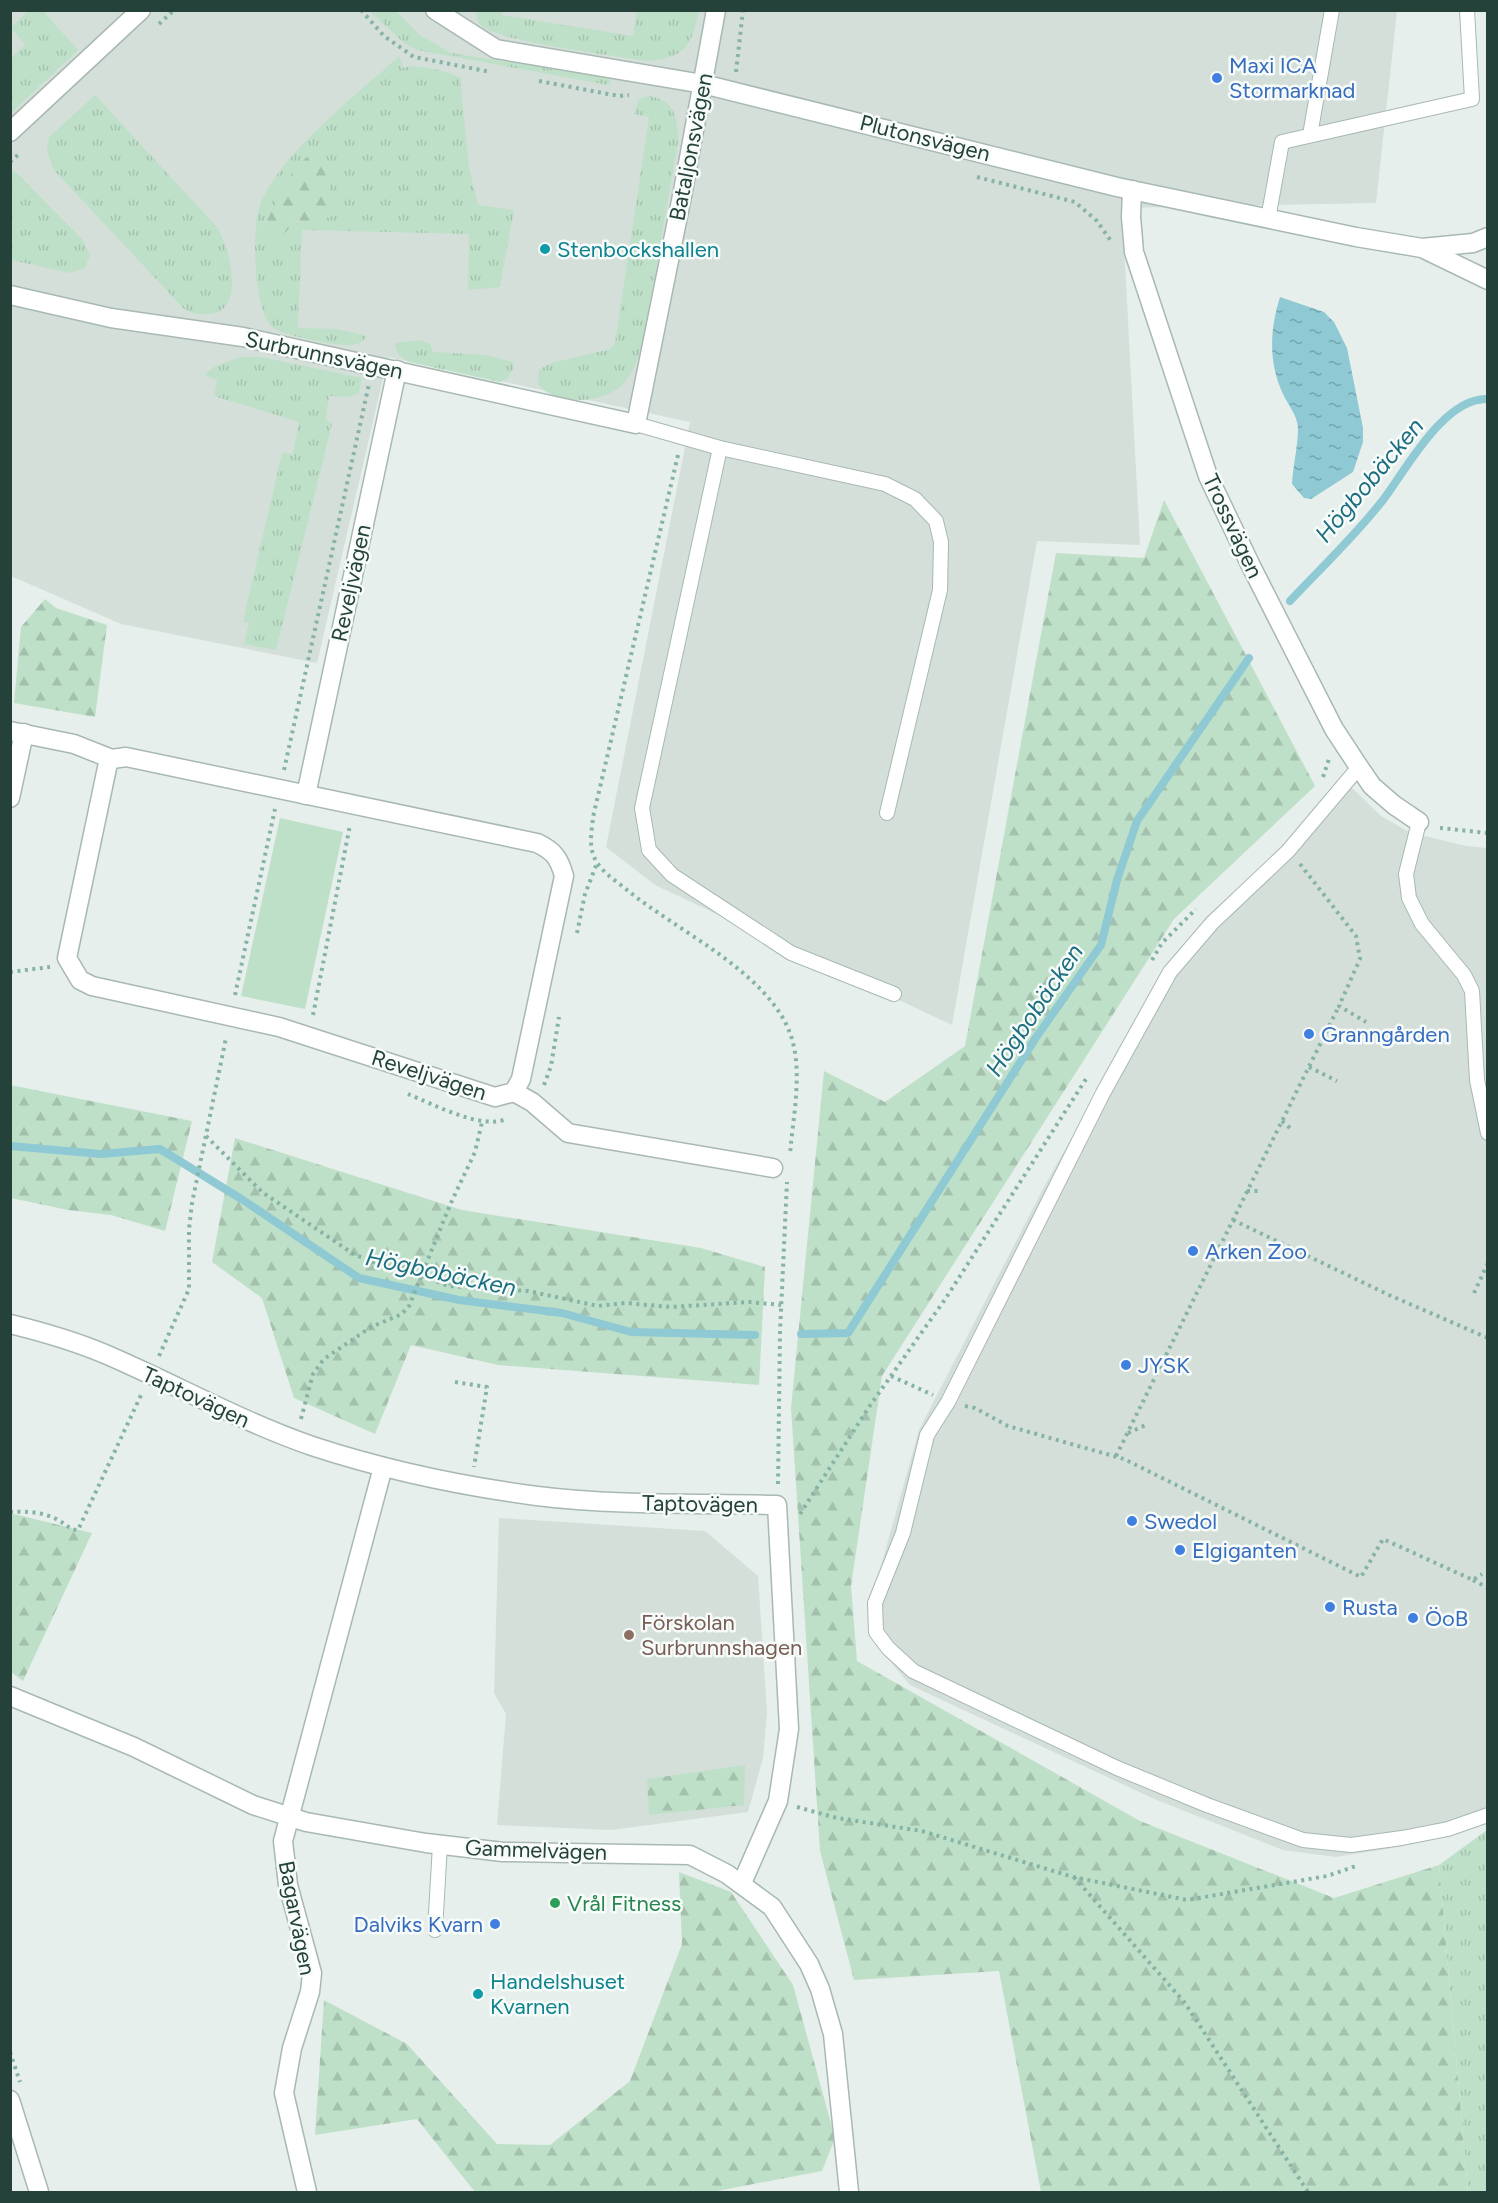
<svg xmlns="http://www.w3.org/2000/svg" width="1498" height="2203" font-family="Figtree,sans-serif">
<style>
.built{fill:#d4dfda}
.grass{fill:url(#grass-tufts);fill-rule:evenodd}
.forest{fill:url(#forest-firs)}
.green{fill:#bfe0c8}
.water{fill:url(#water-ripples)}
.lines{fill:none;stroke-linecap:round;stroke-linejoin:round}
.stream{stroke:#8ec9d4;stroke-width:8}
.lane-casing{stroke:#a8b8b2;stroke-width:16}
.street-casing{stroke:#a8b8b2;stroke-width:21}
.path{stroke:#86b3a5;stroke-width:4;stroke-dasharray:3 4.5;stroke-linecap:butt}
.lane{stroke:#fff;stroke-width:14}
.street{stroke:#fff;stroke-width:18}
.shop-dot{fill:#3f7fe0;stroke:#f7fbf9;stroke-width:2}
.culture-dot{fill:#0f9aa8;stroke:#f7fbf9;stroke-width:2}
.education-dot{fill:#8d6e63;stroke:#f7fbf9;stroke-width:2}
.leisure-dot{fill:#2e9e5b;stroke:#f7fbf9;stroke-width:2}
.labels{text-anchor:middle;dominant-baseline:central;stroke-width:5;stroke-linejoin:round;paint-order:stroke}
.shop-label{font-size:22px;fill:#366cbe;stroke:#f7fbf9;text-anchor:start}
.street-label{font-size:22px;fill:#24423a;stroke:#f7fbf9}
.culture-label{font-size:22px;fill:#0d838f;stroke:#f7fbf9;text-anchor:start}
.education-label{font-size:22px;fill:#785e54;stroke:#f7fbf9;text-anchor:start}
.leisure-label{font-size:22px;fill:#27864d;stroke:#f7fbf9;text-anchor:start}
.water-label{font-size:24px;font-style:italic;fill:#1c6f80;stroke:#f7fbf9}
</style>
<defs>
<pattern id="grass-tufts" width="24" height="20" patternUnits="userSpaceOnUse" patternTransform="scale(1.5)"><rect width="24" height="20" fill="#bfe0c8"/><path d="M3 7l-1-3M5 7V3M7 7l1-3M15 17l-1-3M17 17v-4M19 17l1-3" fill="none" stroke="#a4c1ad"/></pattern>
<pattern id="forest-firs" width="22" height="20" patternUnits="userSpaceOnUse" patternTransform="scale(1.5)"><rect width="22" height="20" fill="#bfe0c8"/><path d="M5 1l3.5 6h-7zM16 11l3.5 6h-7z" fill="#a4c1ad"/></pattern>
<pattern id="water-ripples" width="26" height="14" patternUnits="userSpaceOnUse" patternTransform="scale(1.5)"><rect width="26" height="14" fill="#8ec9d4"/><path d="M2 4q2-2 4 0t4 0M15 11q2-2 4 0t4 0" fill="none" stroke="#74a5ad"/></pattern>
</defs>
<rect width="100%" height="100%" fill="#e6efeb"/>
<!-- built -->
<g class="built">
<polygon points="11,11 1397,11 1376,203 1122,208 1140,545 1037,541 952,1025 655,885 606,847 690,422 388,357 317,663 121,624 11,576"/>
<polygon points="1344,780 1381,816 1409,832 1466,846 1487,848 1487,1821 1398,1847 1336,1857 1283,1850 1152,1798 910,1685 883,1653 874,1633 872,1598 919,1430 1045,1185 1164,973 1207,916 1281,849"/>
<polygon points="499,1518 705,1531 758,1576 767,1712 763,1758 748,1812 611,1830 497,1825 506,1714 494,1693"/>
</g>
<!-- grass -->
<g class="grass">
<polygon points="29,10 43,11 78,50 11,113 11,58 25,45 11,27"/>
<polygon points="370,11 396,11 420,35 451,53 609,78 611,83 608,85 417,50 404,43"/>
<path d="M 476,11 L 502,11 L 501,15 L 633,36 L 637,11 L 699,11 C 692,46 684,59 646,61 C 612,55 507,43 483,27 C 477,23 477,17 476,11 Z"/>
<path d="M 399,56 L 403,68 C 420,63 443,71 460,77 L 469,167 L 478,205 L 514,210 L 500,287 L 468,290 L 469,234 L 302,230 L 298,328 L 337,329 L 367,336 C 363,342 359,344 352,345 C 341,347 280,335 272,327 C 253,308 251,226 261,202 C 283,151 357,95 399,56 ZM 281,197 L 312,222 L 266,222 Z"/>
<path d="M 95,95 L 216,226 C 230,246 248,315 206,314 C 198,314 190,313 183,308 L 53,169 L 47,150 L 49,137 Z"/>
<path d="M 649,96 C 675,100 678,118 678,142 L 643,344 C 638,357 634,371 625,382 C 605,404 559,407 538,385 L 539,370 L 551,363 L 610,349 L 615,343 L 649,117 L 634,114 L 639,99 Z"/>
<polygon points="15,171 83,240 90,255 85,268 70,273 11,260 10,172"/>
<path d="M 421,340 L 430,344 L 433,352 L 485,355 L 513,362 L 514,368 L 507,379 L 500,382 L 409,362 C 401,357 395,354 395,343 Z"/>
<polygon points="240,357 261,357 362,378 359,393 348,397 329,396 326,420 332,424 276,650 244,644 249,622 243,621 282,453 293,454 299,422 214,396 217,380 204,375 214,367"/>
<polygon points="1487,1830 1487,2192 1468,2192 1439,1865"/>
</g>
<!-- forest -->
<g class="forest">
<path d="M 307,157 L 320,161 C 329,179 332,196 333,216 L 312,222 L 296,221 L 281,237 L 265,233 L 266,222 L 295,167 Z"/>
<polygon points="1164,500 1315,786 1174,919 882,1376 851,1586 857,1661 1140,1821 1334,1898 1439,1865 1468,2192 1041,2192 999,1971 854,1980 820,1851 791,1408 824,1071 885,1102 965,1046 1056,553 1144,558"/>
<polygon points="45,599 56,608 107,625 95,717 14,703 21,627"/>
<polygon points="10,1085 192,1121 165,1231 111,1215 68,1210 11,1198"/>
<polygon points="235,1138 462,1210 701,1248 765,1267 759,1385 498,1365 411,1345 375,1434 294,1398 262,1298 212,1262"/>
<polygon points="14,1514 92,1533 23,1681 11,1672 10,1515"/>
<polygon points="745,1765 744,1805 649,1815 647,1779"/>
<polygon points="679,1872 731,1892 793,1985 835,2138 822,2171 712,2192 475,2192 417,2119 315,2135 324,2000 407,2044 497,2144 550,2145 630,2081 682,1944"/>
</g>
<!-- green -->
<polygon class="green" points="280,818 343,832 305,1009 241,996"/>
<!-- water -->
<path class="water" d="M 1280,297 L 1324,312 L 1334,322 L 1347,348 L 1363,428 L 1363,442 L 1353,472 L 1311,499 L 1304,498 L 1292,484 C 1293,466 1298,446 1298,428 C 1297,414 1288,405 1283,394 C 1268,362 1270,329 1280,297 Z"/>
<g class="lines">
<!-- stream -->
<g class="stream">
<path d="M 1290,601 C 1321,568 1355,536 1383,500 C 1406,470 1444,397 1488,399"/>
<polyline points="10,1146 101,1154 160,1149 243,1200 359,1278 459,1300 562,1313 631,1332 755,1335"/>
<polyline points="801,1334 848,1333 1035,1039 1101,945 1117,880 1137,821 1249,658"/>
</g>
<defs>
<g id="lane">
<polyline points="1310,135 1332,10"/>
<polyline points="1268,219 1282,142 1472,99 1467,10"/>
<polyline points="636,424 720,448 885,484 915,499 936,521 941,542 940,590 887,813"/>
<polyline points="720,448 642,808 649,850 672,875 791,953 894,994"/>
<polyline points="1359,767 1288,851 1212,923 1170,972 1103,1093 948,1402 927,1435 903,1533 875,1603 876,1632 888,1648 913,1671 1117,1768 1207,1805 1303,1840 1351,1845 1402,1838 1448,1829 1488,1815"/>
<polyline points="1419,822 1406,874 1409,898 1422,924 1464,975 1472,991 1477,1080 1488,1133"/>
<polyline points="435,1930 440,1845"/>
</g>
<g id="street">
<polyline points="435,10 496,49 703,84 1117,187 1356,237 1422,248 1473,243 1488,237"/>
<polyline points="10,132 141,10"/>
<polyline points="1132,190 1131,217 1134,252 1208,476 1251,566 1334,729 1359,767 1372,786 1394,805 1419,822"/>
<polyline points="1424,249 1488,280"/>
<polyline points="10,295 111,318 243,337 636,424 683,191 716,10"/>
<polyline points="10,731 74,744 112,759"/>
<path d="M 126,757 L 537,843 C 554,851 559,858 564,876 L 521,1079 L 514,1092 L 495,1097 L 279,1027 L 92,986 L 80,980 L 67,958 L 108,763 L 112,759 Z"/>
<polyline points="306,795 397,370"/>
<polyline points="10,798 24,733"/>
<polyline points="514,1092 532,1102 568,1133 773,1168"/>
<path d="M 10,1324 C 43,1332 74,1341 105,1354 C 175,1384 240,1421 312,1446 C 385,1470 461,1486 537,1496 C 617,1506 698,1503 777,1505 L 789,1729 L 778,1801 L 742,1883"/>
<polyline points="10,1696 134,1747 253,1805 306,1822 426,1843 503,1852 690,1855 727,1874 772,1907 809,1964 820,1989 833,2034 849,2192"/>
<polyline points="10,2100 39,2192"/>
<polyline points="307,2192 284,2093 292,2048 310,1992 312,1973 288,1885 283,1841 383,1467"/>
</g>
</defs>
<!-- lane casing -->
<use href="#lane" class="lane-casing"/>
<!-- street casing -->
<use href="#street" class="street-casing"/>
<!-- path -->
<g class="path">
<polyline points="361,10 384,36 414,57 491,72"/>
<polyline points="159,24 174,10"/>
<polyline points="736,72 743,10"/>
<polyline points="539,81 619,96 629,95"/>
<polyline points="10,162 21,152"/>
<polyline points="977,177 1075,202 1097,221 1111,241"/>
<path d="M 678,455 L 593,817 C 592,829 589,843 593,854 C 598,870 614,879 627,890 C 677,931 770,973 791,1036 C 803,1072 793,1117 790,1154"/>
<polyline points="284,770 369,384"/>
<polyline points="1323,777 1329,759"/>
<polyline points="1440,828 1488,833"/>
<polyline points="1300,864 1356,936 1360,959 1339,1006 1366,1022"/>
<polyline points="577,933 585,894 597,863"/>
<polyline points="1152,960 1162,943 1196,909"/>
<polyline points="10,972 50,967"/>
<polyline points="235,995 275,809"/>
<polyline points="313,1015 350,825"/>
<polyline points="1309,1067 1337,1081"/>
<polyline points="544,1085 551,1066 559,1017"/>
<path d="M 408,1094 C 433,1104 481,1130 506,1119"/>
<polyline points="1282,1121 1290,1128"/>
<polyline points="206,1136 262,1192 352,1253 369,1261 421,1275 448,1286 528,1291 598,1306 625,1303 671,1307 749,1302 781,1305"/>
<polyline points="1247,1191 1260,1191"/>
<polyline points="1233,1220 1389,1295 1488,1338"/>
<polyline points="1221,1246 1228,1254"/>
<polyline points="1474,1293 1488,1263"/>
<polyline points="159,1356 189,1289 189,1229 192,1203 226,1038"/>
<polyline points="1163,1363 1174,1369"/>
<polyline points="891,1376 933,1395"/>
<polyline points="455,1382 487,1387 474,1467"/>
<polyline points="965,1406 975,1408 1008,1426 1124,1459 1361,1577 1383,1539 1473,1580 1482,1574"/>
<polyline points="301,1419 313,1374 324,1359 371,1327 402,1314 409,1306 450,1205 475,1152 482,1122"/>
<polyline points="1128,1433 1146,1425"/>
<polyline points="1116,1456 1339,1006"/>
<polyline points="778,1484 780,1332 787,1182"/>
<path d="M 10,1512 C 26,1511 44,1512 58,1520 C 66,1524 69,1530 78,1530 L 142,1393"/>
<polyline points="800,1514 869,1407 946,1298 1086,1079"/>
<polyline points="1473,1580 1488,1588"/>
<polyline points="797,1807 837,1818 922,1831 1073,1877 1187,1900 1327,1876 1359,1865"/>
<polyline points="1074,1877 1185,2003 1308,2192"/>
<polyline points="10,2052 20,2082"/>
</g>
<!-- lane -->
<use href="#lane" class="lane"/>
<!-- street -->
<use href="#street" class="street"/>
</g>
<!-- markers -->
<g class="shop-dot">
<circle cx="1217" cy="78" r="6"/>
<circle cx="1309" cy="1034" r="6"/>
<circle cx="1193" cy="1251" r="6"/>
<circle cx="1126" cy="1365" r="6"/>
<circle cx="1132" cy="1521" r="6"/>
<circle cx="1180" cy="1550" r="6"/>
<circle cx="1330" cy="1607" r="6"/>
<circle cx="1413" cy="1618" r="6"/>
<circle cx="495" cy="1924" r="6"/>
</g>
<g class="culture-dot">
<circle cx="545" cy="249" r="6"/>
<circle cx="478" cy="1994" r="6"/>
</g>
<circle class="education-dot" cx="629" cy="1635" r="6"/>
<circle class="leisure-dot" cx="555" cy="1903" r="6"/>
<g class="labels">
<!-- shop labels -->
<g class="shop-label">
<text x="1229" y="65">Maxi ICA<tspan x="1229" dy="25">Stormarknad</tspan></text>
<text x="1321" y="1034">Granngården</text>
<text x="1205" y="1251">Arken Zoo</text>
<text x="1138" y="1365">JYSK</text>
<text x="1144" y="1521">Swedol</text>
<text x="1192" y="1550">Elgiganten</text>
<text x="1342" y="1607">Rusta</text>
<text x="1425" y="1618">ÖoB</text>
<text x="483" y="1924" text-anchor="end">Dalviks Kvarn</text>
</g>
<!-- street labels -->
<g class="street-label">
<text transform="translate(925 138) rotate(14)">Plutonsvägen</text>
<text transform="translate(691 147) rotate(-79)">Bataljonsvägen</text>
<text transform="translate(324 355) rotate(12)">Surbrunnsvägen</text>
<text transform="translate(1233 526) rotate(65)">Trossvägen</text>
<text transform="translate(351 583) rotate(-78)">Reveljvägen</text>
<text transform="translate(429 1075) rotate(18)">Reveljvägen</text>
<text transform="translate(196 1397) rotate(25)">Taptovägen</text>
<text transform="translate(700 1504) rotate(1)">Taptovägen</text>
<text transform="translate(536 1850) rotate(2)">Gammelvägen</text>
<text transform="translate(297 1918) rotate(79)">Bagarvägen</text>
</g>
<!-- culture labels -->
<g class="culture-label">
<text x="557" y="249">Stenbockshallen</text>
<text x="490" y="1981">Handelshuset<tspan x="490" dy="25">Kvarnen</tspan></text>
</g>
<!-- education labels -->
<g class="education-label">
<text x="641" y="1622">Förskolan<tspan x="641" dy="25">Surbrunnshagen</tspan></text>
</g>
<!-- leisure labels -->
<g class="leisure-label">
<text x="567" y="1903">Vrål Fitness</text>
</g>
<!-- water labels -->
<g class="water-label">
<text transform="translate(1369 480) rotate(-50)">Högbobäcken</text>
<text transform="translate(1034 1010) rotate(-56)">Högbobäcken</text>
<text transform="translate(441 1272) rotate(12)">Högbobäcken</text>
</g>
</g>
<!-- border -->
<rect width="1498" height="2203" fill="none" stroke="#24423a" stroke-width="24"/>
</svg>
